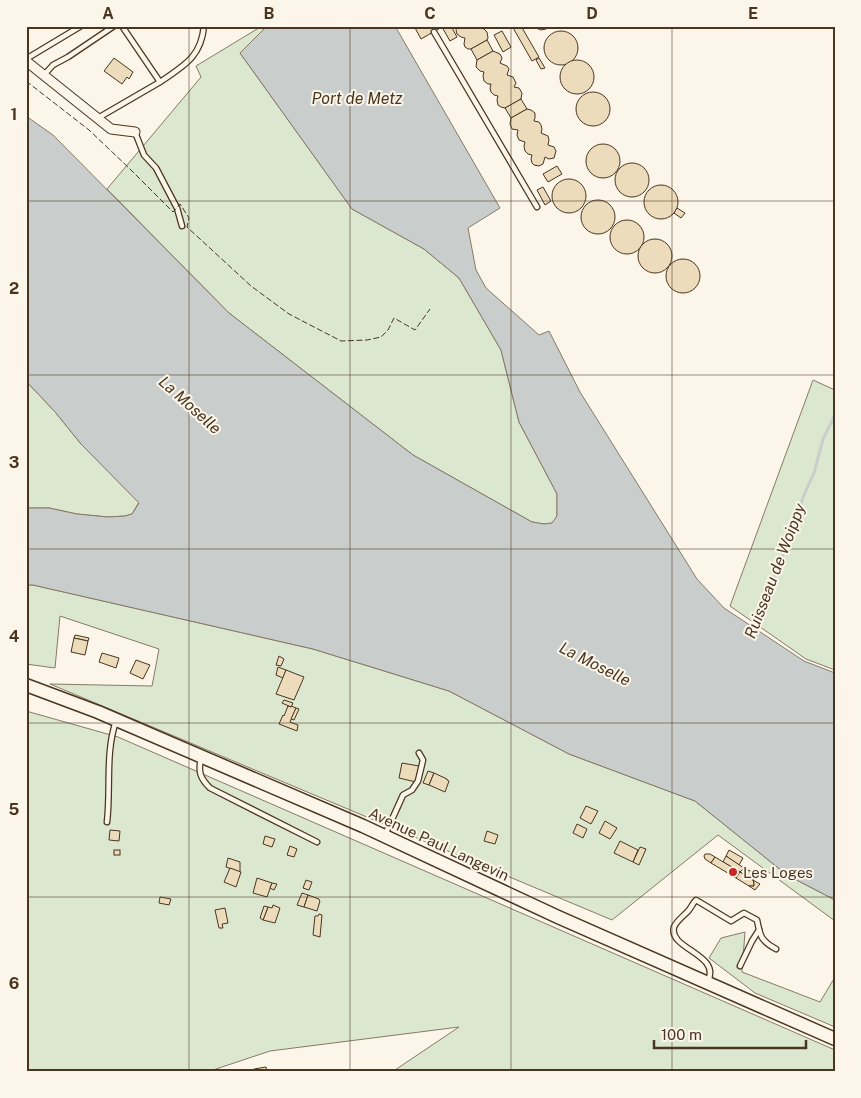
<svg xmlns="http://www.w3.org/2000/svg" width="861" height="1098" font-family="'Public Sans',sans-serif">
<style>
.green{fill:#dce7d0;stroke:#887966}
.water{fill:#c9cecd;stroke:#887966}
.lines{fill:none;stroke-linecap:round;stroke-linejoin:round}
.stream{stroke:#c9cecd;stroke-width:3}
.building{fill:#ecdcbc;stroke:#4a3520}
.service-casing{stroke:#4a3520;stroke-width:7}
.minor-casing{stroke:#4a3520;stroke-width:11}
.secondary-casing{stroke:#4a3520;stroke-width:15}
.service{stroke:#fbf6e9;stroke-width:4.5}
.minor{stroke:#fbf6e9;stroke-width:9}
.secondary{stroke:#fbf6e9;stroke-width:12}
.fence{stroke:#4a3520;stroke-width:1;stroke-dasharray:6 2.5;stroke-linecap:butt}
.grid{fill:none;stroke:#4a3520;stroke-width:1;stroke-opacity:0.55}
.poi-dot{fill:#c62828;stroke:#fbf6e9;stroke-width:2}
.labels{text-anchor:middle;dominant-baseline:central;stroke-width:4;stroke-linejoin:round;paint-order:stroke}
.street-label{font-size:15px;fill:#4a3520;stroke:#fbf6e9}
.poi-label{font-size:15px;fill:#4a3520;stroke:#fbf6e9;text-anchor:start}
.water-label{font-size:16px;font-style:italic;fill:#4a3520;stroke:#fbf6e9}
.neatline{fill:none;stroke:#4a3520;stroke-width:2}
.grid-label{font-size:16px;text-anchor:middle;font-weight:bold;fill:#4a3520}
</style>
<rect width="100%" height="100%" fill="#fbf6e9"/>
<!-- green -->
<g class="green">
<polygon points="262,26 267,26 240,53 352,209 424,249 459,278 501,350 519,422 557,494 557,516 553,523 544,524 532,522 413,455 229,313 107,189 201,77 196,66"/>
<polygon points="813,380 835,390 835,670 806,659 730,606"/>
<polygon points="26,381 56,413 81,444 139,502 132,514 125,516 108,517 77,514 49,508 26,508"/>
<polygon points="26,585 33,585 313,649 449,691 569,754 695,801 787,875 835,900 835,921 718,835 612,920 50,684 152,686 159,649 60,616 55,668 26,664"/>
<polygon points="26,711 118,737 835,1050 835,1072 392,1072 459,1027 270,1051 207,1072 26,1072"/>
<polygon points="745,932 742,972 820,1002 835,977 835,1027 755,993 709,958 721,938"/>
</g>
<!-- water -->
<polygon class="water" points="267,26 395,26 500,208 468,228 476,270 486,288 539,335 549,331 580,392 697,579 724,608 804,661 835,673 835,900 787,875 695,801 569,754 449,691 313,649 33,585 26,585 26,508 49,508 77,514 108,517 125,516 132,514 139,503 81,444 56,413 26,381 26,116 53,135 229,313 413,455 532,522 544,524 552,523 557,516 557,494 519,422 501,350 459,278 424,249 352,209 240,53"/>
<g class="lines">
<!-- stream -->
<polyline class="stream" points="753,631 796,521 803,497 814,473 823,439 835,415"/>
</g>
<!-- building -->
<g class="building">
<polygon points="414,26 444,26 421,39"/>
<polygon points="444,26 451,26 457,37 450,41 442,27"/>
<polygon points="457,26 481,26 480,28 484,29 487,32 488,38 487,40 471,49 468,49 465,47 464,44 465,38 461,37 457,34 456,30"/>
<polygon points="512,26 521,26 539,57 532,61"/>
<polygon points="531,26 550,26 546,29 541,30"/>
<polygon points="502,31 511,47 503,52 494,35"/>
<circle cx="561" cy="48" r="17"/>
<polygon points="487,40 493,51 477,60 471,49"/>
<polygon points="493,51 500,54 502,58 500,63 507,66 509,69 507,75 513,77 516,83 514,87 519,88 522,93 521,99 505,108 501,107 498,105 497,100 498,96 494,95 491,92 490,88 491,84 488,84 484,81 483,76 484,72 480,71 476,67 477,60"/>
<polygon points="114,58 133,72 129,79 127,77 122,84 104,71"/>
<polygon points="539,58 545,68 541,69 536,60"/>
<circle cx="577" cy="77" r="17"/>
<circle cx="593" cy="109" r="17"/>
<polygon points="521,99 527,109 511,118 505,108"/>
<polygon points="527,109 531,110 535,113 535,118 534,121 539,122 541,125 542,129 541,133 548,136 549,140 548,145 554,147 556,151 554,158 549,159 545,157 543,164 539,166 534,165 532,163 531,159 532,155 528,154 525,151 524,146 525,142 519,140 517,135 518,130 512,129 510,124 511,118"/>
<circle cx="603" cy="161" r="17"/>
<circle cx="632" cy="180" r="17"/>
<polygon points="557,166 562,174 548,182 543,174"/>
<circle cx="569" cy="196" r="17"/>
<circle cx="661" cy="202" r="17"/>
<polygon points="543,187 551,201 545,205 537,190"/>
<circle cx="598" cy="217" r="17"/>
<polygon points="677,208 685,213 681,218 674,213"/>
<circle cx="627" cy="237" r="17"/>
<circle cx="655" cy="256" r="17"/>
<circle cx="683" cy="276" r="17"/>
<polygon points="75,635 89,638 88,641 74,638"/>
<polygon points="74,638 88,641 85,655 71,652"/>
<polygon points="102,653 119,658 116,668 99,662"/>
<polygon points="279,656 284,659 281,666 276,665"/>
<polygon points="136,660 150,665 143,679 130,673"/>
<polygon points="278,667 286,670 283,678 276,675"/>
<polygon points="286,670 304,677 294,700 276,694"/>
<polygon points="284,700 293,703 291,707 282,703"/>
<polygon points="288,706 291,707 291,706 296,708 290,722 298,725 297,731 279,724 283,715 284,716"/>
<polygon points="296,708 299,709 294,720 291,719"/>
<polygon points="402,763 419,766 416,782 399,778"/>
<polygon points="428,771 434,773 429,785 423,783"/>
<polygon points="434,773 447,779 447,780 449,781 445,792 429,785"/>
<polygon points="586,806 598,811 591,824 580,818"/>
<polygon points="605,821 617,828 610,839 599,833"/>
<polygon points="577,824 587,829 583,838 573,833"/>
<polygon points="110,830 120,831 119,841 109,840"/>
<polygon points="487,831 498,835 495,844 484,841"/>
<polygon points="265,836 275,839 272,847 263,844"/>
<polygon points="620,841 638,850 633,862 614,853"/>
<polygon points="290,846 297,849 294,857 287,855"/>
<polygon points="640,847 646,849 639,865 633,862"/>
<rect x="114" y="850" width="6" height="5"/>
<polygon points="729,850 743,858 739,865 726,856"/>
<polygon points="705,854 710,854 715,857 711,863 705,859 704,856"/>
<polygon points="726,856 744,868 740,872 723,862"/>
<polygon points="715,857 740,872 736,878 711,863"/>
<polygon points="228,858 240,862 240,872 226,867"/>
<polygon points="230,868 241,872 236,887 224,882"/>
<polygon points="744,868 756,874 753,880 740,872"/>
<polygon points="740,872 753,880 754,883 754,886 749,886 736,878"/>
<polygon points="257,878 272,883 267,897 253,893"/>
<polygon points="306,880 312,882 309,890 303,888"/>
<polygon points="753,880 760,884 755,890 749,886 754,886 754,883"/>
<polygon points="272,883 277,884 274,890 270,888"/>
<polygon points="302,893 308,895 304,907 297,905"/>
<polygon points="308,895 319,899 319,900 320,901 317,911 304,907"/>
<polygon points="160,897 171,899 169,905 159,903"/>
<polygon points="273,905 280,908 275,923 263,920 268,907 272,908"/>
<polygon points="264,906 268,907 263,920 260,918"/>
<polygon points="225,908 228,923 222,924 223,928 219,928 215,910"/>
<polygon points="319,914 322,915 320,937 313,935 315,916 318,916"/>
<polygon points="266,1067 267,1072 255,1072 254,1069"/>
</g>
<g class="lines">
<defs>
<g id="service">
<polyline points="434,32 537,207"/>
<polyline points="26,59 81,26"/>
<polyline points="44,75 53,65 68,57 114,26"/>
<path d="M 160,82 C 183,66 201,58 204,26"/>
<polyline points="98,118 160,82 122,26"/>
<polyline points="135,132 144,155 156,168 177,208 182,226"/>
<path d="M 201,758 C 198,772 200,778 210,788 L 317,842"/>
<path d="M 107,822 C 111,788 105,753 116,721"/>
<polyline points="385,835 403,795 412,790 418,781 423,760 419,753"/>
<polyline points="740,966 752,941 759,930"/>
<path d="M 708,981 C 721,954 668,949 674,927 C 677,920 685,915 689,910 C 692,906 693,903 696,900 L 731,921 L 744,913 L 757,920 C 760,936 761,941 776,949"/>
</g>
<polyline id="minor" points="26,61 111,129 135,132"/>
<polyline id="secondary" points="26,685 98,712 363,826 558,917 835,1039"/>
</defs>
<!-- service casing -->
<use href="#service" class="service-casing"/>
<!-- minor casing -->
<use href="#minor" class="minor-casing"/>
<!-- secondary casing -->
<use href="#secondary" class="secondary-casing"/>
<!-- service -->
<use href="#service" class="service"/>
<!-- minor -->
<use href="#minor" class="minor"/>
<!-- secondary -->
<use href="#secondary" class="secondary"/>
<!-- fence -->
<polyline class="fence" points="26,81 89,130 130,169 173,212 180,204 189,218 187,227 251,286 289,314 341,341 367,340 381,337 388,330 394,318 415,330 430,309"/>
</g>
<!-- grid -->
<path class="grid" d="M 189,26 L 189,1072M 350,26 L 350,1072M 511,26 L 511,1072M 672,26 L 672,1072M 26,201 L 835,201M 26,375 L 835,375M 26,549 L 835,549M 26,723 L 835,723M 26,897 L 835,897"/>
<!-- markers -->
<circle class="poi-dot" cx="733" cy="872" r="5"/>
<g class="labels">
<!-- street labels -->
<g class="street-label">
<text transform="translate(439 844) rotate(25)">Avenue Paul Langevin</text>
</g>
<!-- poi labels -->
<g class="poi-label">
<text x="743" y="872">Les Loges</text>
</g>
<!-- water labels -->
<g class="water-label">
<text x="357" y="98">Port de Metz</text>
<text transform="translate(190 405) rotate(42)">La Moselle</text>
<text transform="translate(775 571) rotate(-69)">Ruisseau de Woippy</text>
<text transform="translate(595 664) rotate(27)">La Moselle</text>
</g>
</g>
<!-- border -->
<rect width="861" height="1098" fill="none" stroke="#fbf6e9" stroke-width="55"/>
<!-- scale -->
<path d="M654 1040v8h152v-8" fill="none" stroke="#4a3520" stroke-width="2.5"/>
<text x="661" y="1040" font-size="15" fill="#4a3520" stroke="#fbf6e9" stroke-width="4" paint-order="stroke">100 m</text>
<rect x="28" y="28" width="806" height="1042" class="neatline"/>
<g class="grid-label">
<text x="108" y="19">A</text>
<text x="269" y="19">B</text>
<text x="430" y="19">C</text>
<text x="592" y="19">D</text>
<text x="753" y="19">E</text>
<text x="14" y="120">1</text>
<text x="14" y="294">2</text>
<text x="14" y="468">3</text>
<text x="14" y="642">4</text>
<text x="14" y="815">5</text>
<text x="14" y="989">6</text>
</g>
</svg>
